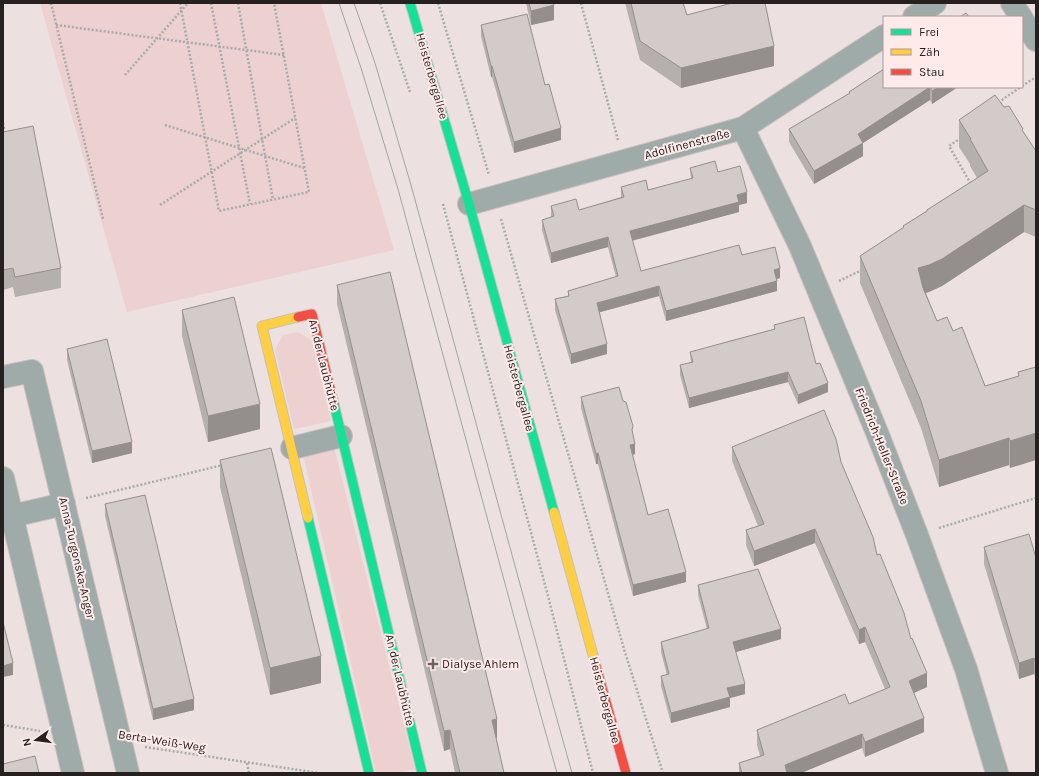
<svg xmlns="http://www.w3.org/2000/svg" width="1039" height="776" font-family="Karla,sans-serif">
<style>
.green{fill:#edd0d0}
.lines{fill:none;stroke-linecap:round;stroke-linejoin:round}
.street-casing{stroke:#c8bfbe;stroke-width:24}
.fast-casing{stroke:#c8bfbe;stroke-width:11}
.slow-casing{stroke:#c8bfbe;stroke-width:11}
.jam-casing{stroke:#c8bfbe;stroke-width:11}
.path{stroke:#a6acaa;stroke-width:2.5;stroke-dasharray:2 2;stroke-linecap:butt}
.street{stroke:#9eaba9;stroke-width:22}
.fast{stroke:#16e098;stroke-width:9}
.slow{stroke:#ffcf43;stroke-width:9}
.jam{stroke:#f24e42;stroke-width:9}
.tram{stroke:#a0a4a2;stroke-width:1}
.wall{fill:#b5afae}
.shaded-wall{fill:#948e8d}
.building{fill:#d3cbca;stroke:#948e8d}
.poi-dot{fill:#6c6463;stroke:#feeae9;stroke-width:1.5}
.labels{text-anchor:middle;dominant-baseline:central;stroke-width:4;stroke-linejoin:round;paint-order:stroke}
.street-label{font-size:12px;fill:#272020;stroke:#feeae9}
.poi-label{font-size:12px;fill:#272020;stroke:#feeae9;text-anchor:start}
</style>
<rect width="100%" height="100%" fill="#ece1e0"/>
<!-- green -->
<g class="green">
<polygon points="40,3 321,3 394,250 127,312"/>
<polygon points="298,332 312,341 331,421 294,429 275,350 283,335"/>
<polygon points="334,447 415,769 396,773 376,773 303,454"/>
</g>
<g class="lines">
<defs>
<g id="street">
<polyline points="1012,3 1021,17"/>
<polyline points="914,17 935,3"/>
<polyline points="1022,19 1036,40"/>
<polyline points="743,128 800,246 878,435 917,535 966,669 997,773"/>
<polyline points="469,204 743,128 884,36"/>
<polyline points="3,377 32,371 128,773"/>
<polyline points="292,448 341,436"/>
<polyline points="3,478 73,773"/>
<polyline points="12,516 64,504"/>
</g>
<g id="fast">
<polyline points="410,3 469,204 554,512"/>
<polyline points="334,404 422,773"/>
<polyline points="308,518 369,773"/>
</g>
<g id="slow">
<polyline points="298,317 262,326 308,518"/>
<polyline points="554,512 596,666"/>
</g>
<g id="jam">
<polyline points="298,317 312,314 334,404"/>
<polyline points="596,666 626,773"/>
</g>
</defs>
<!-- street casing -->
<use href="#street" class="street-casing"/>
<!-- fast casing -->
<use href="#fast" class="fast-casing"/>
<!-- slow casing -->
<use href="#slow" class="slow-casing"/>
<!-- jam casing -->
<use href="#jam" class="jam-casing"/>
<!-- path -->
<g class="path">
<polyline points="51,3 103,219"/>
<polyline points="180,3 219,211 309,192 274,3"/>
<polyline points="211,3 250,204"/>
<polyline points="238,3 273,200"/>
<polyline points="380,3 410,92"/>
<polyline points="438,3 489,175"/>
<polyline points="581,3 618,140"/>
<polyline points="56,25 284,55"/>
<polyline points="125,75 188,3"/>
<polyline points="1022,86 1036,77"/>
<polyline points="1000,104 1003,99 1021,87"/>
<polyline points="3,123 5,135"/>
<polyline points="165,125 304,168"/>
<polyline points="961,138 949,146 971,184"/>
<polyline points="443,204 548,596 593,773"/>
<polyline points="160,205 295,118"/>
<polyline points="501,219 624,649 663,773"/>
<polyline points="839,281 862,270"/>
<polyline points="86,498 223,465"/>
<polyline points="939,528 1036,498"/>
<polyline points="3,725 40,731"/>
<polyline points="145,747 319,773"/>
<polyline points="247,763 249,773"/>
</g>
<!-- street -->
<use href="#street" class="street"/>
<!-- fast -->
<use href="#fast" class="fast"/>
<!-- slow -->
<use href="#slow" class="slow"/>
<!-- jam -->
<use href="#jam" class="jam"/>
<!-- tram -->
<g class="tram">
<polyline points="339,3 361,68 398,189 539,709 557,773"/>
<polyline points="354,3 375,63 411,185 553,705 572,773"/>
</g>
</g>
<!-- wall -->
<g class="wall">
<polygon points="526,3 554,3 554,20 531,25"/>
<polygon points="625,3 683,3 687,15 774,66 681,88 640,60"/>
<polygon points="481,25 545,85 561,140 514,153 492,77 491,77 481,36"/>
<polygon points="884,69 958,87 932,104 930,100 863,143 863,156 814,184 789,142 789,129 849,94 849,92"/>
<polygon points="1004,107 1023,132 1036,151 1036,237 1024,232 942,286 926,293 937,321 953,331 985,386 1018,376 1018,372 1036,367 1010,468 1009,465 939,487 921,428 860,283 860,256 903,228 903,226 927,211 927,210 977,178 970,166 970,164 959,147 959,120"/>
<polygon points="3,132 61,268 61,288 15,297 13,287 3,290"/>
<polygon points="690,168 718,172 747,203 739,205 739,212 632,241 641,271 742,255 780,278 776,279 777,291 666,321 659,296 600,312 607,354 571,364 555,310 555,299 568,296 568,291 616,277 608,247 551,263 542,230 542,220 551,217 551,206 579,210 621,197 621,187 648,190 691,179"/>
<polygon points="337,285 497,738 496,738 504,773 455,773 450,749 444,751 337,304"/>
<polygon points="182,310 260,429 208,442 182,336"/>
<polygon points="774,325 816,364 828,392 798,404 788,382 689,408 680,375 680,365 691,363 690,352 774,329"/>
<polygon points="67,349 132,453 92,463 67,360"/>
<polygon points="581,397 633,437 635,454 632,455 648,515 686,582 633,596 598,464 596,464 581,408"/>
<polygon points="732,447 841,462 911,639 927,687 914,693 924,732 865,757 862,748 801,773 739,773 739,763 760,756 757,745 757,730 849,704 885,689 865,642 859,644 815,543 754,566 746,545 746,530 758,526 732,461"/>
<polygon points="220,460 321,683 270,695 220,487"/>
<polygon points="105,504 194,710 153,720 105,516"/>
<polygon points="984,547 1036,558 1036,679 1034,674 1019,679 984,564"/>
<polygon points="698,585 781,639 736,652 745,694 730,698 730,707 671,723 661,686 661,676 667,675 661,652 661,642 707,629 698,595"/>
</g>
<!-- shaded-wall -->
<g class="shaded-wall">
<polygon points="554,5 554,20 531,25 531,11"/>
<polygon points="774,46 774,66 681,88 681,68"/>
<rect x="491" y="66" width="1" height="11"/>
<polygon points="930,87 930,100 863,143 863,156 814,184 814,171 858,134"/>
<polygon points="939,87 958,87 932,104 932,91"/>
<polygon points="561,128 561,140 514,153 514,142"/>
<polygon points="747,192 747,203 739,205 739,212 630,241 630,231 737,195"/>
<polygon points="1024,205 1024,232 942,286 929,292 918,295 918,268"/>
<polygon points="608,237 608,247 551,263 551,253"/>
<polygon points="780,268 780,278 774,280 774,270"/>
<polygon points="777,281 777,291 666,321 666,311"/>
<polygon points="659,286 659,296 597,313 597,303"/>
<polygon points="607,344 607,354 571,364 571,354"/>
<polygon points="788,372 788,382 689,408 689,398"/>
<polygon points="828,383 828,392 798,404 798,395"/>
<polygon points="260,404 260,429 208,442 208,416"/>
<polygon points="1036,433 1036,460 1010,468 1010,441"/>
<polygon points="1009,438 1009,465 939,487 939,460"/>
<polygon points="132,442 132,453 92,463 92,451"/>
<polygon points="635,444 635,454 630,456 630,445"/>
<polygon points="598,453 598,464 596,464 596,454"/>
<polygon points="815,529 815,543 754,566 754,551"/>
<polygon points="686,572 686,582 633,596 633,585"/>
<polygon points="865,627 865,642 859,644 859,630"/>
<polygon points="781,629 781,639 733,653 733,642"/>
<polygon points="321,656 321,683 270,695 270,668"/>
<polygon points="1034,658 1034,674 1019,679 1019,663"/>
<polygon points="13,663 13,675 3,677 3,666"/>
<polygon points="927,673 927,687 909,695 909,681"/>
<polygon points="745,684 745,694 730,698 730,707 671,723 671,713 727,688"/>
<polygon points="194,699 194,710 153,720 153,709"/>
<polygon points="924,718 924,732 865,757 865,742"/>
<polygon points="497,719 497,738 492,739 492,720"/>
<polygon points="450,730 450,749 444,751 444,731"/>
<polygon points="862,734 862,748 801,773 785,773 785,765"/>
</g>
<!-- building -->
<g class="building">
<polygon points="529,3 554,3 554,5 531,11"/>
<polygon points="631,3 683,3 687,15 732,3 765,3 774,46 681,68 640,41"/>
<polygon points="966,13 969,17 960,17"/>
<polygon points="527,14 545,85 549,84 561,128 514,142 492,66 491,66 481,25"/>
<polygon points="884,69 884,87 939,87 932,91 930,87 858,134 863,143 814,171 789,129 850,93 849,92"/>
<polygon points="995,95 1004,107 1009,106 1023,129 1022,130 1036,151 1036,210 1024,205 942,259 929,265 918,268 923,288 937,321 947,317 953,331 962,327 985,386 1019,376 1018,372 1036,367 1036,433 1010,441 1009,438 939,460 921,401 860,256 904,227 903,226 927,211 927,210 988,171 970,139 971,139 959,120"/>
<polygon points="33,126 61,268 15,277 13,268 3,270 3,132"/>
<polygon points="715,161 718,172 740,166 747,192 737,195 739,202 630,231 641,271 739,245 742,255 775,247 780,268 774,270 777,281 666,311 659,286 597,303 607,344 571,354 555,299 569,296 568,291 618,276 608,237 551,253 542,220 554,216 551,206 576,199 579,210 624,197 621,187 646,180 648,190 693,178 690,168"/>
<polygon points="390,272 497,719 492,720 504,773 460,773 450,730 444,731 337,285"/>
<polygon points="234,297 260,404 208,416 182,310"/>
<polygon points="804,317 816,364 820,363 828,383 798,395 788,372 689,398 680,365 693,362 690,352 775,329 774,325"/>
<polygon points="107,339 132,442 92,451 67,349"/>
<polygon points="619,387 623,401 626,402 633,426 632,430 635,444 630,445 648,515 668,509 686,572 633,585 598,453 596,454 581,397"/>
<polygon points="824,410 836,439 841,462 873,537 877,555 880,554 904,613 911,639 912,638 927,673 909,681 924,718 865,742 862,734 785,765 787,773 742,773 739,763 764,755 757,730 845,694 849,704 890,687 865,627 859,630 815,529 754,551 746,530 764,524 732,447"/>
<polygon points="271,448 321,656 270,668 220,460"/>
<polygon points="145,495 194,699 153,709 105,504"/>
<polygon points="1029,534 1036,558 1036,663 1034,658 1019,663 984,547"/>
<polygon points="758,569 781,629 733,642 745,684 727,688 730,697 671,713 661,676 669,674 661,642 709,628 698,585"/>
<polygon points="3,622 13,663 3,666"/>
<polygon points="35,756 39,773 3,773 3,764"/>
</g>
<!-- markers -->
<path class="poi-dot" d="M431 658h4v4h4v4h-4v4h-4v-4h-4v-4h4z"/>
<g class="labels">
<!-- street labels -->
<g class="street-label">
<text transform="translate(432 76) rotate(74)">Heisterbergallee</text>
<text transform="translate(687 144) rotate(-15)">Adolfinenstraße</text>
<text transform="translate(324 365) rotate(76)">An der Laubhütte</text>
<text transform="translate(519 388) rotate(75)">Heisterbergallee</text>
<text transform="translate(882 446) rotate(68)">Friedrich-Heller-Straße</text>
<text transform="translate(77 558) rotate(77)">Anna-Turgonska-Anger</text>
<text transform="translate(400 680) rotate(77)">An der Laubhütte</text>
<text transform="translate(605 700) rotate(75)">Heisterbergallee</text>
<text transform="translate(162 741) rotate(9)">Berta-Weiß-Weg</text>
</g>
<!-- poi labels -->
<g class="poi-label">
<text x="442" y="664">Dialyse Ahlem</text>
</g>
</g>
<!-- border -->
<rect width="1039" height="776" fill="none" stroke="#272020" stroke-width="8"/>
<!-- legend -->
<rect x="883" y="16" width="140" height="72" fill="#feeae9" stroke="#a89999"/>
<rect x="891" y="29" width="20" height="6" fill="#16e098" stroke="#a89999"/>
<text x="919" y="36" font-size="12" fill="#272020">Frei</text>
<rect x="891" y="49" width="20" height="6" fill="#ffcf43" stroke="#a89999"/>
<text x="919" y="56" font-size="12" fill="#272020">Zäh</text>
<rect x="891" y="69" width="20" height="6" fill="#f24e42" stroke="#a89999"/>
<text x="919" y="76" font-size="12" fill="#272020">Stau</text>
<!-- north arrow -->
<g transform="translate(36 740) rotate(256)" stroke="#feeae9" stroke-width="3" paint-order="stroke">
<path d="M0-3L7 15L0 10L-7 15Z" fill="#272020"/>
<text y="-6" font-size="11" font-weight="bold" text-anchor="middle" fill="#272020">N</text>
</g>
</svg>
